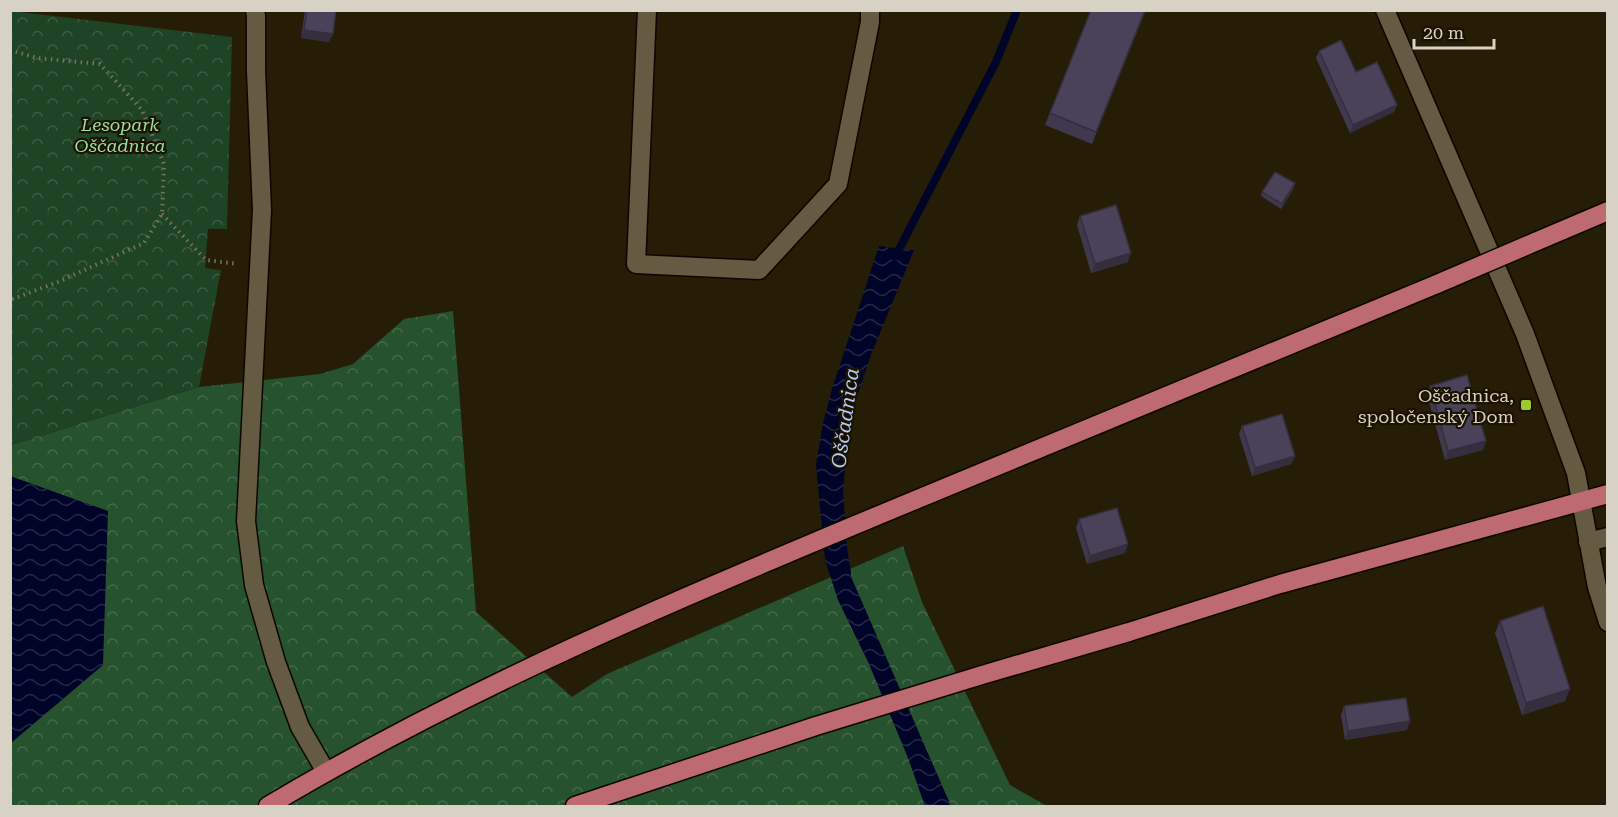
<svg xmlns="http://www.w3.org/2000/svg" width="1618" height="817" font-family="'Roboto Serif',serif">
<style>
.forest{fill:url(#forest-crowns)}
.park{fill:url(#park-crowns)}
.water{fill:url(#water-waves)}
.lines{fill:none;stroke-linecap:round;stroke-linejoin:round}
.stream{stroke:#000429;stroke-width:8}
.minor-casing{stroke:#0e0700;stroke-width:21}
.major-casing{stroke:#0e0700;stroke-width:21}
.path{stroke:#7a7360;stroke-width:4;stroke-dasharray:1.5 4.5;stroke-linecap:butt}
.minor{stroke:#645b42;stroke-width:18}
.major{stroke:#bd6a71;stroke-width:18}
.major-bridge-casing{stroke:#0e0700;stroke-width:21;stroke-linecap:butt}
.major-bridge{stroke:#bd6a71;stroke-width:18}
.wall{fill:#40394d}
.shaded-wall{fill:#342e3e}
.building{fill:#4a4259;stroke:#342e3e;stroke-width:1.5}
.poi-dot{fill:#9dca30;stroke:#1b1300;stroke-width:2}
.labels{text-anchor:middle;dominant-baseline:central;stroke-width:4.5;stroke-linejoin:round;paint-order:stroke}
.park-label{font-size:18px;font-style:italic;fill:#99dda3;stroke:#1b1300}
.poi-label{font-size:18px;fill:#d8d2c4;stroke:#1b1300;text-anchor:end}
.water-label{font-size:20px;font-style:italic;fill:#b6ccf7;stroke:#1b1300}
</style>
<defs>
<pattern id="forest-crowns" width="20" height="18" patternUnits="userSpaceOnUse" patternTransform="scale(1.5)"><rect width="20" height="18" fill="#26522e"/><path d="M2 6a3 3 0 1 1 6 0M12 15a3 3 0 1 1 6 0" fill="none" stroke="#456a4b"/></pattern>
<pattern id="park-crowns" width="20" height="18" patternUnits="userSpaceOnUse" patternTransform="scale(1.5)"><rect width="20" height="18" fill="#1e4325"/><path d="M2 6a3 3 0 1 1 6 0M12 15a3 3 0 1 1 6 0" fill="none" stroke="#3e5d43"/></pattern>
<pattern id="water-waves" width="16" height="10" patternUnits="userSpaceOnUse" patternTransform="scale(1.5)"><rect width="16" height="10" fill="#000429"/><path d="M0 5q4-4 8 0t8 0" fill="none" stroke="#242846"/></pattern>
</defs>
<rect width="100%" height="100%" fill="#251d05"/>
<!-- forest -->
<polygon class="forest" points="453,311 476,612 572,697 607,674 903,546 922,602 1010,785 1047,806 11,806 11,445 199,387 320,374 353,364 404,319"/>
<!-- park -->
<polygon class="park" points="11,11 232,37 227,229 208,229 205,268 221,270 199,387 11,445"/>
<!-- water -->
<g class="water">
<polygon points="879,246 914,250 871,355 851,414 843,489 847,547 852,579 951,806 925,806 908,758 869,664 838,600 825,560 816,465 823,423 832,389"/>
<polygon points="10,476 108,511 103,665 11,743"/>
</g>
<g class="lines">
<!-- stream -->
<polyline class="stream" points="895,257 996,62 1017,10"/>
<defs>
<g id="minor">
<polyline points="255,10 256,16 256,71 262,210 246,521 254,585 276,662 300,727 326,772"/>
<polyline points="647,10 636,264 759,270 838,184 870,22 870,10"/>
<polyline points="1385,10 1525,334 1548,397 1576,473 1597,587 1608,622"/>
<polyline points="1588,542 1608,537"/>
</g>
<g id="major">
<polyline points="1535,242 1608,211"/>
<path d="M 268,806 C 467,687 682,597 896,508 C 1076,434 1256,359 1437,284"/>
<polyline points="575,806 816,726 982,675 1129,632 1280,584 1608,494"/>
</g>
</defs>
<!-- minor casing -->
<use href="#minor" class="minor-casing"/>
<!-- major casing -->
<use href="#major" class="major-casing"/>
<!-- path -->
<g class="path">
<polyline points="10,50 37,58 100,64 142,110 164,164 162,214 144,243 58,282 10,300"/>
<polyline points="162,214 206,260 238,264"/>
</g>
<!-- minor -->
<use href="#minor" class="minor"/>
<!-- major -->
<use href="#major" class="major"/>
<defs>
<polyline id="major-bridge" points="1437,284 1535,242"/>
</defs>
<!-- major-bridge casing -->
<use href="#major-bridge" class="major-bridge-casing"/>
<!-- major-bridge -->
<use href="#major-bridge" class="major-bridge"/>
</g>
<!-- wall -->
<g class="wall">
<polygon points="305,10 336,10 329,42 301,38"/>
<polygon points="1091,10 1146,10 1092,144 1045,125"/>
<polygon points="1319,51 1356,72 1397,105 1394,112 1350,133 1316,58"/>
<polygon points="1294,188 1281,209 1261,196 1262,192"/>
<polygon points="1080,216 1128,262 1091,273 1077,225"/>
<polygon points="1430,386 1486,441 1483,450 1445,460 1427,395"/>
<polygon points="1242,426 1295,456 1291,464 1252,476 1239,434"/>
<polygon points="1079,519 1125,553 1087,564 1076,528"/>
<polygon points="1500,621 1565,701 1522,715 1495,633"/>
<polygon points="1344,706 1407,730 1345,740 1341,715"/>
</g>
<!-- shaded-wall -->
<g class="shaded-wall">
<polygon points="304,30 333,34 329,42 301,38"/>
<polygon points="1397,105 1394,112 1350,133 1353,125"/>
<polygon points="1295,183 1294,188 1281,209 1282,204"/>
<polygon points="1131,253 1128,262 1091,273 1095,264"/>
<polygon points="1486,441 1483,450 1445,460 1448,451"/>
<polygon points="1295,456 1291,464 1252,476 1255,468"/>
<polygon points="1128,544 1125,553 1087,564 1090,556"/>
<polygon points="1570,689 1565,701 1522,715 1526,703"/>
<polygon points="1410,721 1407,730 1345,740 1348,731"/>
</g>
<!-- building -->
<g class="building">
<polygon points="307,10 336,10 333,34 304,30"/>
<polygon points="1091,10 1145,10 1096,132 1050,113"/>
<polygon points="1341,40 1356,72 1377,62 1397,105 1353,125 1319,51"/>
<polygon points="1275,172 1295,183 1282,204 1262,192"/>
<polygon points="1116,205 1131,253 1095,264 1080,216"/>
<polygon points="1467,375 1486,441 1448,451 1430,386"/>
<polygon points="1282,414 1295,456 1255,468 1242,426"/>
<polygon points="1117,508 1128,544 1090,556 1079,519"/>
<polygon points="1543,606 1570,689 1526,703 1500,621"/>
<polygon points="1406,698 1410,721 1348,731 1344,706"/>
</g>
<!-- markers -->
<rect class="poi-dot" x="1520" y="399" width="12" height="12" rx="3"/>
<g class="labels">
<!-- park labels -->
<g class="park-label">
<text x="120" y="124">Lesopark<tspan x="120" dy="21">Oščadnica</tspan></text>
</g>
<!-- poi labels -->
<g class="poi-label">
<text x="1514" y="395">Oščadnica,<tspan x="1514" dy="21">spoločenský Dom</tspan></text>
</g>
<!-- water labels -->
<g class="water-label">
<text transform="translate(845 418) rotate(-82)">Oščadnica</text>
</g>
</g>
<!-- border -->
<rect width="1618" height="817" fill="none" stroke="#d8d2c4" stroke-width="24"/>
<!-- scale -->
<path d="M1414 39v9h80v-9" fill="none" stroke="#d8d2c4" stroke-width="3"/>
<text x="1423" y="39" font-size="18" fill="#d8d2c4" stroke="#1b1300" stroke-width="4.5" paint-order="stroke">20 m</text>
</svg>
